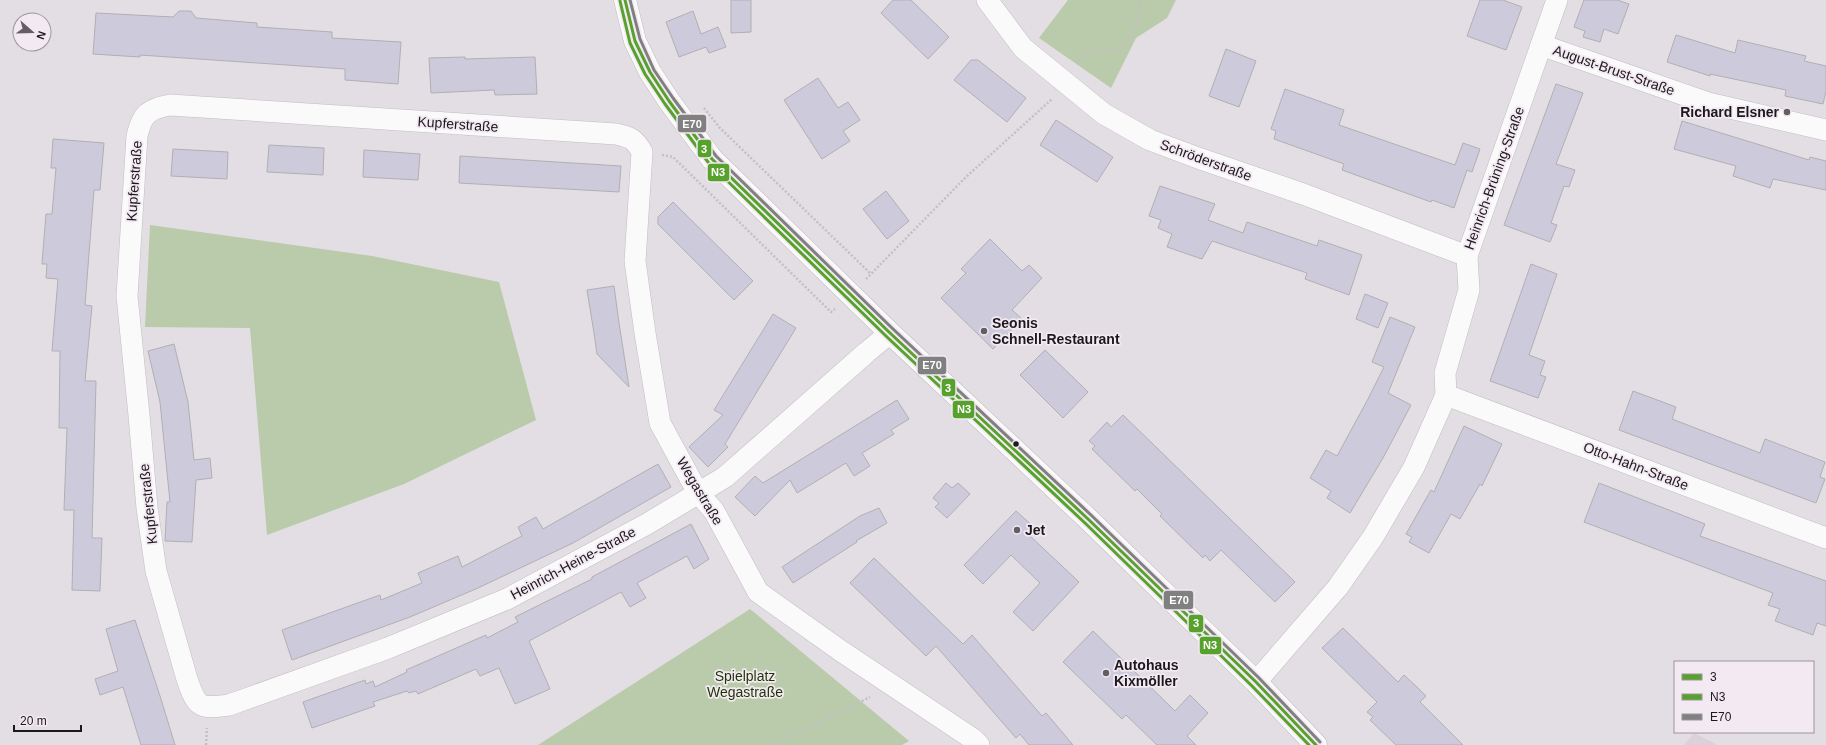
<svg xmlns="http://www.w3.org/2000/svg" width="1826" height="745" font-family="Helvetica,sans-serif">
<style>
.built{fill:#dcd1db}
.green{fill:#b9cbaa}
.building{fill:#cdcbdb;stroke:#b1afb3}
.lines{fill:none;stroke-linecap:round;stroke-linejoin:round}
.street-casing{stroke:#c0bdc0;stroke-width:22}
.secondary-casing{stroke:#c0bdc0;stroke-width:23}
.path{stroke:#c2c0c2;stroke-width:2.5;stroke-dasharray:2 2;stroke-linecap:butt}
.street{stroke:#fbfafb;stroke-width:21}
.secondary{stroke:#fbfafb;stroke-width:22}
.bus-1-casing{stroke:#f3e9f2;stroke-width:6}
.bus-2-casing{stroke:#f3e9f2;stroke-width:6}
.bus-3-casing{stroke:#f3e9f2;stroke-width:6}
.bus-1{stroke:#57a22c;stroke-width:3}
.bus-2{stroke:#57a22c;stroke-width:3}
.bus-3{stroke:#808080;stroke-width:3}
.poi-dot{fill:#625e62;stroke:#f3e9f2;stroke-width:1.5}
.bus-dot{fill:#1c191c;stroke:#f3e9f2;stroke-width:1.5}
.labels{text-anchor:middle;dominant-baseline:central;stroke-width:3.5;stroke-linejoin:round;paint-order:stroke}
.street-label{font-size:14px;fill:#1c191c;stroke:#f3e9f2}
.poi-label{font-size:14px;font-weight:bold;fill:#1c191c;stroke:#f3e9f2;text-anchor:start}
.park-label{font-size:14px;fill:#1d3502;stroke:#f3e9f2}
.line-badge{stroke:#f3e9f2;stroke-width:1.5}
.badge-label{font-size:11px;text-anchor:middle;font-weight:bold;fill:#fff}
</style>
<rect width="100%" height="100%" fill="#e3dee3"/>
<!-- built -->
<polygon class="built" points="1694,733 1716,744 1715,745 1684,745"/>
<!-- green -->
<g class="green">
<polygon points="1068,0 1176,0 1167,18 1136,38 1111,88 1039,38"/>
<polygon points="150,225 372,256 499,282 536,420 404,484 267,535 250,328 145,327"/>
<polygon points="750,609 909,741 902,745 538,745"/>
</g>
<!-- building -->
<g class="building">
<polygon points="731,0 751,0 751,32 731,33"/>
<polygon points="893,0 911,0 949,37 928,59 881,13"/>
<polygon points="1480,0 1503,0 1522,7 1506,50 1467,36"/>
<polygon points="1584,0 1617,0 1629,4 1618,34 1604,29 1600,42 1583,37 1585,31 1574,27"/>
<polygon points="179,11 191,11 196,18 257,23 257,27 332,32 332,38 401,42 398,84 345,80 345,69 140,55 140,57 93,54 96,13 173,17"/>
<polygon points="693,11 701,34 718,27 726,47 709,53 706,47 679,57 666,22"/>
<polygon points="1676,35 1735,53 1738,40 1806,56 1804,61 1826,66 1826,91 1823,104 1785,96 1786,90 1710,74 1710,76 1667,62"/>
<polygon points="1226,49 1256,61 1239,107 1209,96"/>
<polygon points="465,57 465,59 535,57 537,94 495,95 494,90 431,93 429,58"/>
<polygon points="971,60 978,60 1026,98 1007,122 954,80"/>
<polygon points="818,78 838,108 848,102 860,120 843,131 850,141 822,159 784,100"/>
<polygon points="1556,84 1583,93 1556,164 1575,170 1569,187 1564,186 1551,223 1557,225 1550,242 1504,225"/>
<polygon points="1285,89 1344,110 1339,125 1455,165 1463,143 1480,149 1472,172 1467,170 1454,208 1432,200 1431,202 1342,170 1344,164 1274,139 1276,131 1271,129"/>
<polygon points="1056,120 1113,157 1097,182 1040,145"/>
<polygon points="1682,121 1809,160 1810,157 1826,161 1826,190 1773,179 1770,188 1733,176 1736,166 1674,149"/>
<polygon points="53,139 104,143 100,190 94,190 85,305 92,306 85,381 96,381 92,538 102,538 100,591 72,590 74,510 64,510 67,428 59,428 60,351 52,351 58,279 46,278 47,264 42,264 46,214 52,214 56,168 51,168"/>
<polygon points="269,145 324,148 323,175 267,172"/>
<polygon points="173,149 228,152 227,179 171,176"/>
<polygon points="364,150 420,154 418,180 363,177"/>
<polygon points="460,156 621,166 619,192 459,183"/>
<polygon points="1160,186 1215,204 1208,220 1243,233 1247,222 1317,246 1319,240 1362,255 1349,295 1305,279 1307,273 1212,241 1202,259 1167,247 1172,234 1158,228 1161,220 1149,216"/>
<polygon points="886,191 909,221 887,239 863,209"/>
<polygon points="673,202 753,281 734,300 658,224 658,217"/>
<polygon points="990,239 1022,271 1029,265 1042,278 1012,310 1022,319 993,349 941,298 966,273 961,269"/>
<polygon points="1531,264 1557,274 1529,355 1545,361 1540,375 1546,377 1538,398 1490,381"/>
<polygon points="614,286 619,323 629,387 597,354 594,333 587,290"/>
<polygon points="1365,294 1388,303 1378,328 1356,319"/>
<polygon points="773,314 796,328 725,444 728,447 708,467 689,447 723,415 714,410"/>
<polygon points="1390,317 1415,327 1388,393 1411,405 1383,458 1350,513 1327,498 1331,491 1310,478 1326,450 1337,456 1368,399 1384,367 1372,362"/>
<polygon points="174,344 188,402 194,460 210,458 212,478 196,480 192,542 165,541 167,502 170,502 160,402 148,351"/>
<polygon points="1045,350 1088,392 1063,418 1020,375"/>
<polygon points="1633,391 1676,407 1672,419 1760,453 1765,439 1825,462 1820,477 1825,479 1816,503 1619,430"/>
<polygon points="897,400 909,419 891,430 894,434 862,453 870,466 854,476 846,463 797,493 790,480 755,516 735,497 755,476 763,483"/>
<polygon points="1123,415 1295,582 1275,602 1221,550 1210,561 1205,555 1203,558 1160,516 1162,514 1137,489 1135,491 1092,449 1095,446 1089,441 1107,422 1111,427"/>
<polygon points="1464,426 1502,444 1482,486 1480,484 1460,519 1451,514 1429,553 1409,542 1412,537 1406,534 1431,490 1434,492"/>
<polygon points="658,464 671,487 573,543 478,588 410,617 292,660 282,630 380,595 381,600 422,583 418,573 458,556 462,567 522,536 518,527 536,517 543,529"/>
<polygon points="946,483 952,488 958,483 970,494 947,518 935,507 939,503 933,498"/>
<polygon points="1599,483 1705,524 1700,536 1826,581 1826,626 1817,623 1813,635 1775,621 1780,609 1768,605 1773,593 1584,522"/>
<polygon points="879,508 887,523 856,541 857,542 793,583 782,567 860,516"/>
<polygon points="1016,511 1035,528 1029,535 1079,582 1033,631 1013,612 1040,583 1011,555 983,584 964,565"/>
<polygon points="691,524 709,559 694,569 687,556 637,583 646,598 630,607 621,592 529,641 550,689 515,704 499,668 480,676 476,669 418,694 416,691 409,693 407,691 373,702 375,706 312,728 303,702 365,680 366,684 373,681 375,687 407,672 406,670 486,635 487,638 518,622 515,617 592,579 592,577"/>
<polygon points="874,558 963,644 972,635 1042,716 1046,713 1073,745 1029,745 1020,734 1016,738 936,646 926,656 850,583"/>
<polygon points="135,620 160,696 175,745 141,745 123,687 100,695 95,679 118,671 106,629"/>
<polygon points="1343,628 1398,682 1404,675 1418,688 1426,696 1420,702 1463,745 1396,745 1370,720 1373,717 1367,712 1377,702 1322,648"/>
<polygon points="1093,631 1175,711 1190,695 1208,713 1187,736 1196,745 1157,745 1126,715 1122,719 1063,662"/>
</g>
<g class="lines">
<defs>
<g id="street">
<polyline points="987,0 1023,48 1104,114 1150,140 1198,158 1303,194 1467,256"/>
<polyline points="1541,45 1708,103 1826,130"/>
<path d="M 890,333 L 867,352 L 725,477 L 647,524 L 507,599 L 388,648 L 229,705 C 199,709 197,708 187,679 L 156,571 L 147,508 L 139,415 L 127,296 L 137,136 C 142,114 148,109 170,105 L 616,134 C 630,137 635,139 642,152 L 635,261 L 645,333 L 660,423 L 698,493 L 714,511 L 758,592 L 841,651 L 973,739 L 979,745"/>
<polyline points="1446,395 1826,538"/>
<polyline points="1256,682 1338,587 1373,537 1414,467 1446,395 1445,373 1469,290 1467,256 1557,0"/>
</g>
<polyline id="secondary" points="625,0 635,41 650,72 669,101 712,159 890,333 1088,519 1256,682 1316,745"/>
</defs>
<!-- street casing -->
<use href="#street" class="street-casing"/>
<!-- secondary casing -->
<use href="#secondary" class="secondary-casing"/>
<!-- path -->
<g class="path">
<path d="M 1077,64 L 1087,50 C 1095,51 1105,53 1113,50 C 1133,42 1140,20 1141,0"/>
<polyline points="704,108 720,128 871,274"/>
<polyline points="662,155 673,157 831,312 835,309"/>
<polyline points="866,279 966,177 1052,99"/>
<polyline points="206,745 207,728"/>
<polyline points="772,745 870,697"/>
</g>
<!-- street -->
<use href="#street" class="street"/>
<!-- secondary -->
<use href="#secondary" class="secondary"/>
<defs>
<polyline id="bus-1" points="625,0 635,41 650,72 669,101 712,159 890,333 1088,519 1256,682 1316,745"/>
<polyline id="bus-2" points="620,1 630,43 645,74 665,104 708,162 887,337 1085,523 1252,686 1309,745"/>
<polyline id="bus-3" points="630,0 640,39 654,70 673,98 716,156 893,329 1091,515 1259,678 1320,742"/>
</defs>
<!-- bus-1 casing -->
<use href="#bus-1" class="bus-1-casing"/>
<!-- bus-2 casing -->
<use href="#bus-2" class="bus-2-casing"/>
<!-- bus-3 casing -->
<use href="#bus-3" class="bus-3-casing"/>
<!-- bus-1 -->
<use href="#bus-1" class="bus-1"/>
<!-- bus-2 -->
<use href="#bus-2" class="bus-2"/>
<!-- bus-3 -->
<use href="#bus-3" class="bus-3"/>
</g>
<!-- markers -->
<g class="poi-dot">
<circle cx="1787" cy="112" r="4"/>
<circle cx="984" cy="331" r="4"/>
<circle cx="1017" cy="530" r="4"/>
<circle cx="1106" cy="673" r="4"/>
</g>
<circle class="bus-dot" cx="1016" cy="444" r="3.5"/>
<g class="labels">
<!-- street labels -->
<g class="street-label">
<text transform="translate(1614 70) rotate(19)">August-Brust-Straße</text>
<text transform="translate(458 124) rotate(4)">Kupferstraße</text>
<text transform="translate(1206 160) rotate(20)">Schröderstraße</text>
<text transform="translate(1494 178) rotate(-70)">Heinrich-Brüning-Straße</text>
<text transform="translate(134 181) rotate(-86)">Kupferstraße</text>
<text transform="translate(1636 466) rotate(21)">Otto-Hahn-Straße</text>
<text transform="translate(700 491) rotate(59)">Wegastraße</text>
<text transform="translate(148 504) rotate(-96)">Kupferstraße</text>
<text transform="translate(573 563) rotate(-28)">Heinrich-Heine-Straße</text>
</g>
<!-- poi labels -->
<g class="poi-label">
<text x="1779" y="112" text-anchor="end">Richard Elsner</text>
<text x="992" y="323">Seonis<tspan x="992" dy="16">Schnell-Restaurant</tspan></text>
<text x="1025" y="530">Jet</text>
<text x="1114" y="665">Autohaus<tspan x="1114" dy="16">Kixmöller</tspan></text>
</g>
<!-- park labels -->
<g class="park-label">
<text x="745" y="676">Spielplatz<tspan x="745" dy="16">Wegastraße</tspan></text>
</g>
</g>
<g class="line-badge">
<rect x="677" y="114" width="30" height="19" rx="4" fill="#808080"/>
<rect x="697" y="139" width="15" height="19" rx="4" fill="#57a22c"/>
<rect x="707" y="163" width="23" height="19" rx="4" fill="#57a22c"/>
<rect x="917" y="356" width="30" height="19" rx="4" fill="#808080"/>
<rect x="941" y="378" width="15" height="19" rx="4" fill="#57a22c"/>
<rect x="952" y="400" width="23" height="19" rx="4" fill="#57a22c"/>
<rect x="1163" y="590" width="31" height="20" rx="4" fill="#808080"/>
<rect x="1188" y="614" width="16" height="19" rx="4" fill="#57a22c"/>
<rect x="1199" y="636" width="23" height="19" rx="4" fill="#57a22c"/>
</g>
<g class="badge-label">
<text x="692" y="128">E70</text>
<text x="704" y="153">3</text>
<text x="718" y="176">N3</text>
<text x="932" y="369">E70</text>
<text x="948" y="392">3</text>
<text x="964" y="413">N3</text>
<text x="1179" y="604">E70</text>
<text x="1196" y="627">3</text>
<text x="1210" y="649">N3</text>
</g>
<!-- legend -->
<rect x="1674" y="661" width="140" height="72" fill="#f3e9f2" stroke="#9d969c"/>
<rect x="1682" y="674" width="20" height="6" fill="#57a22c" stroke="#9d969c"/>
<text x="1710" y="681" font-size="12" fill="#1c191c">3</text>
<rect x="1682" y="694" width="20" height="6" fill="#57a22c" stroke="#9d969c"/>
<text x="1710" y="701" font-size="12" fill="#1c191c">N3</text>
<rect x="1682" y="714" width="20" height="6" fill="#808080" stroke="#9d969c"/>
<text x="1710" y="721" font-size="12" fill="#1c191c">E70</text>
<!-- north arrow -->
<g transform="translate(32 32) rotate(110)"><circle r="19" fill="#f3e9f2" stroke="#9d969c"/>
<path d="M0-3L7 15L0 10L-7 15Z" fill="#625e62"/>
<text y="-6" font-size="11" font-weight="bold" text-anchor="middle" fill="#1c191c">N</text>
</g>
<!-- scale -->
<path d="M14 725v6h67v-6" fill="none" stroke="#1c191c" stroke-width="2"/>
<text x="20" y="725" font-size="12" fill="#1c191c" stroke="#f3e9f2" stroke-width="3" paint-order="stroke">20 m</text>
</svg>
